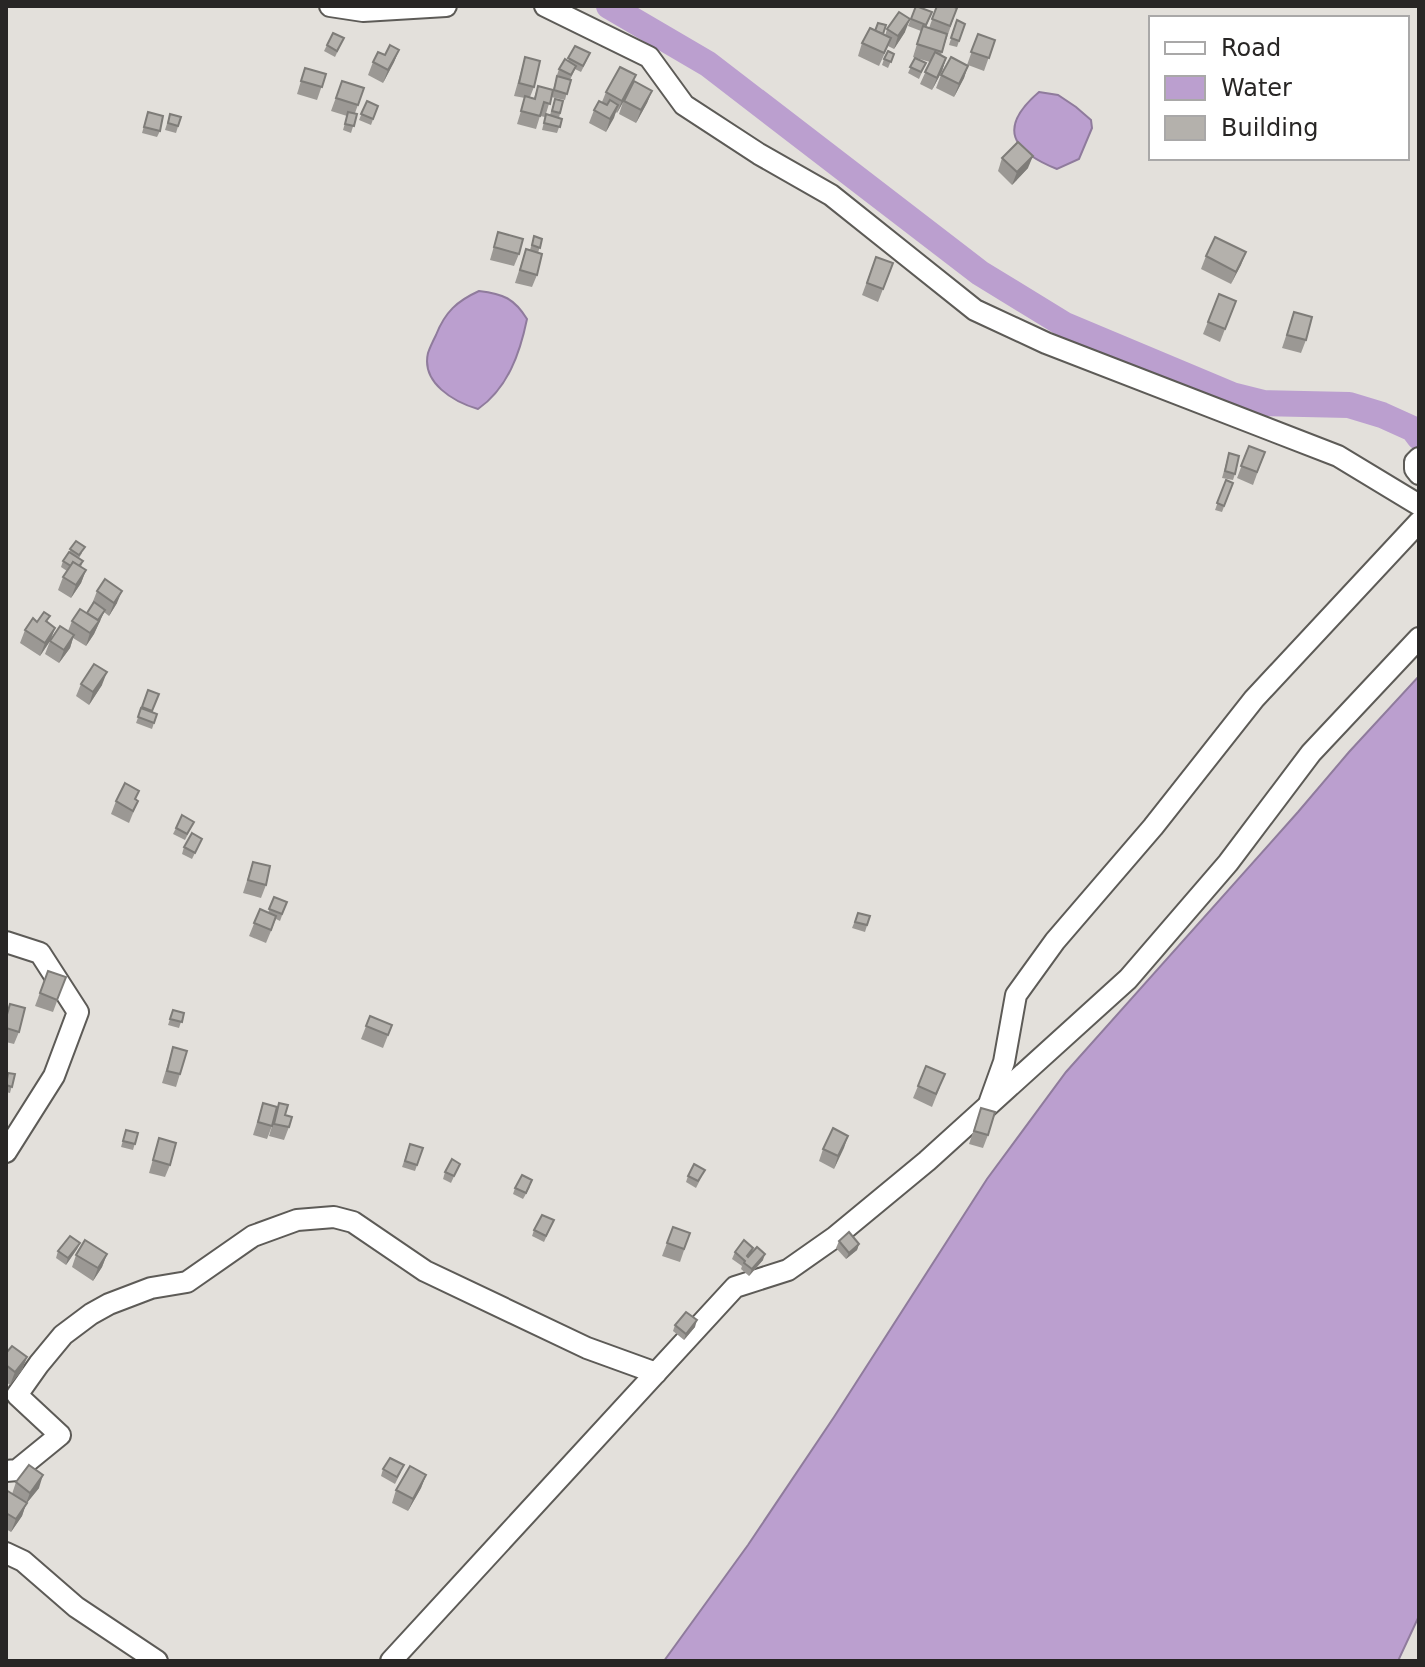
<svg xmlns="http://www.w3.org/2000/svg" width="1425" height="1667" font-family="'DejaVu Sans',sans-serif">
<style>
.water{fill:#bb9fcf;stroke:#8f7b9c;stroke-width:2}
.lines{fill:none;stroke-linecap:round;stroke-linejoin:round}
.river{stroke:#bb9fcf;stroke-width:26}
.minor-casing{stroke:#5d5b57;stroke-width:24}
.minor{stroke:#fff;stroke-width:20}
.wall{fill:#9b9894}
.shaded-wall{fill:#7e7c78}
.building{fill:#b4b1ac;stroke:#7e7c78;stroke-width:2}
</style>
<rect width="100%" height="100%" fill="#e3e0db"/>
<!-- water -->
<g class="water">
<path d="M 1039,92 L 1058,95 L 1076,107 L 1091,120 L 1092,128 L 1079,159 L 1057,169 C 1012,151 997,128 1039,92 Z"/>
<path d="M 479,291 C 503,294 514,298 527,319 C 520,353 508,388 478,409 C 454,402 421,383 428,353 C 430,347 433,341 436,335 C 445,312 457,301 479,291 Z"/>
<polygon points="1419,676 1419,1616 1398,1661 664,1661 748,1545 834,1417 987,1179 1066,1072 1298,812 1349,752"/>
</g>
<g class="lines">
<!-- river -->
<polyline class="river" points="609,6 708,64 980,273 1065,325 1232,395 1264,403 1349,405 1382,415 1413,429 1419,437"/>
<defs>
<g id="minor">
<polyline points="330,6 363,11 446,6"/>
<polyline points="545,6 649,57 684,105 759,154 831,195 975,310 1046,343 1338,456 1419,505"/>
<polyline points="1419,458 1415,462 1415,469 1419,474"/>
<polyline points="6,942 40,953 78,1012 54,1076 6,1152"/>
<polyline points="990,1101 1004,1062 1016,995 1055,941 1153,827 1254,699 1419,522"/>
<polyline points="6,1471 17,1470 60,1435 17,1395 39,1364 63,1335 91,1314 109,1304 151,1288 187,1282 253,1236 297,1220 334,1217 353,1222 425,1271 587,1348 656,1373"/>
<polyline points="6,1553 23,1561 76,1607 157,1661"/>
<polyline points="391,1661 735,1287 788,1270 835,1237 927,1161 1128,979 1228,863 1311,753 1419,638"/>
</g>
</defs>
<!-- minor casing -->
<use href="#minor" class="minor-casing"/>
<!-- minor -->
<use href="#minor" class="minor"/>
</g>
<!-- wall -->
<g class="wall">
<polygon points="916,6 932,12 926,27 929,28 937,6 957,8 941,55 946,58 942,71 932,90 920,84 930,62 916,58 926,63 919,79 908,73 915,58 913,57 921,31 908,26"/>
<polygon points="957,20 965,24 957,47 949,45"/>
<polygon points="887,29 905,32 894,49 888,46 879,66 858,56 862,43 875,31 885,36"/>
<polygon points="978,34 995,40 984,71 968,65 964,78 954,97 936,88 941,75 967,65"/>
<polygon points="344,38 335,57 324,51 327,45"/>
<polygon points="575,46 587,60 581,72 575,69 570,80 565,100 551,97 545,117 540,116 536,129 517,124 525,98 514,96 525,57 534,87 530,97 534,98 538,86 552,93 557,76 561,77 557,75 559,69 568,61"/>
<polygon points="399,50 394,62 383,83 368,75 373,62"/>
<polygon points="894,54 888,68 882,65 884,59"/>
<polygon points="305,68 326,74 317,100 297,94"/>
<polygon points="342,81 364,88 355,113 357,114 351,133 343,130 347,116 331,111"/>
<polygon points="632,86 652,91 647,103 636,123 619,114 623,102 617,113 616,112 606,132 589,123 594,110 602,102 606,92"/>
<polygon points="555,99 563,101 559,118 562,119 557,133 542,130 546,114 550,115"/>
<polygon points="367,101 378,106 371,125 359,120"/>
<polygon points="148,112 160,131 157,137 142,133"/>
<polygon points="170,114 181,117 176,133 165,130"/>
<polygon points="1002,158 1028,168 1012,185 998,171"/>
<polygon points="498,232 519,254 514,266 490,260"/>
<polygon points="534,236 542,239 538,253 537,275 532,287 515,283 526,249 530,250"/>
<polygon points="1246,252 1231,284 1201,269 1206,256"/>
<polygon points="876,257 893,263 878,302 862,295"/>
<polygon points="1219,294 1236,301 1220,342 1203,334"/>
<polygon points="1294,312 1306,340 1301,353 1282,348"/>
<polygon points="1249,446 1265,452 1253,485 1237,478"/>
<polygon points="1229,453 1235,474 1233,480 1222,478"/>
<polygon points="1226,480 1233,483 1222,512 1215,510"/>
<polygon points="76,541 82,553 79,558 83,561 81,567 86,570 81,583 71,598 58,590 63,577 67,571 61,567 63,561"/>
<polygon points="97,591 117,603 109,616 104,612 94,634 86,646 73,638 70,648 59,663 45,654 50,641 68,631 72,621 87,613 92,604"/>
<polygon points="50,616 47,622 55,628 50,641 40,656 20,643 25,630"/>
<polygon points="81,684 102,685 89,705 76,696"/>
<polygon points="148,690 159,694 152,712 157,714 152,729 136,723"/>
<polygon points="116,801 138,801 129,823 111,814"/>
<polygon points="176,828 191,828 185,840 173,834"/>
<polygon points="202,839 192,859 182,854 184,847"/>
<polygon points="253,862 266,885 261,898 243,893"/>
<polygon points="274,897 287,902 280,921 276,919 266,943 249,936 260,909 268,913"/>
<polygon points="858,913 870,916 865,932 852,928"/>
<polygon points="48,971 66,977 53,1012 35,1006"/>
<polygon points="10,1004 19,1032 14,1044 6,1042 6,1014"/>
<polygon points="173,1010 184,1013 179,1028 168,1025"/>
<polygon points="370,1016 392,1025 383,1048 361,1039"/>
<polygon points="173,1047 180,1074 176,1087 162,1083"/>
<polygon points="8,1073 15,1074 10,1093 6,1092 6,1078"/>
<polygon points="918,1086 940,1087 932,1107 913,1098"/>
<polygon points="263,1103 272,1126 267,1139 253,1135"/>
<polygon points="279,1103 285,1115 289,1127 284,1140 269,1136"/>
<polygon points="981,1108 988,1135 983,1148 969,1144"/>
<polygon points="126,1130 138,1133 133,1150 121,1147"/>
<polygon points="848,1136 834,1169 819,1161 823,1149"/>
<polygon points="159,1138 170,1165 165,1177 149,1173"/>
<polygon points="410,1144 423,1148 415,1171 402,1167"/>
<polygon points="457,1170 451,1183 443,1179 445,1172"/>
<polygon points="688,1176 702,1176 696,1188 686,1182"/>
<polygon points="530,1187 523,1199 513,1194 515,1188"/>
<polygon points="554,1220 544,1242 532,1236 534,1230"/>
<polygon points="673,1227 690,1233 680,1262 662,1256"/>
<polygon points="839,1241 859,1244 857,1250 846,1259 836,1248"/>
<polygon points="80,1243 77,1249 66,1265 56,1258 58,1251"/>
<polygon points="735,1252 752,1253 763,1260 749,1276 741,1269 742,1266 732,1259"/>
<polygon points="107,1254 102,1267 93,1281 72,1267 76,1255"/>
<polygon points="675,1325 695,1327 684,1340 673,1331"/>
<polygon points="6,1353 27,1357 22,1370 10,1385 6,1382"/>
<polygon points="383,1469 401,1472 395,1484 381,1476"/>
<polygon points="426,1475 421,1488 408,1511 392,1503 396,1490"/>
<polygon points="16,1482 39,1488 26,1504 22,1516 11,1532 6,1529 6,1490 12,1494"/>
</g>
<!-- shaded-wall -->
<g class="shaded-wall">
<polygon points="910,19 905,32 894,49 898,36"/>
<polygon points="399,50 394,62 383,83 388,70"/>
<polygon points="946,58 942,71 932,90 937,78"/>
<polygon points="968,66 964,78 954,97 959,84"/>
<polygon points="636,75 631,88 617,113 622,101"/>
<polygon points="652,91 647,103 636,123 641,110"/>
<polygon points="618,105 614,118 606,132 610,119"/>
<polygon points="1033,156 1028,168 1012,185 1017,172"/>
<polygon points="1246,252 1241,265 1231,284 1236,272"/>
<polygon points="86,570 81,583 71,598 76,585"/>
<polygon points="122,591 117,603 109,616 114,603"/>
<polygon points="105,610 94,634 86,646 90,633"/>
<polygon points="55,628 50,641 40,656 45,643"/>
<polygon points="74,635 70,648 59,663 64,650"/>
<polygon points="107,672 102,685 89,705 93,692"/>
<polygon points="848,1136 844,1148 834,1169 838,1156"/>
<polygon points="80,1243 77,1249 66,1265 68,1258"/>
<polygon points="859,1244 857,1250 846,1259 849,1253"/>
<polygon points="107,1254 102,1267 93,1281 98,1268"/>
<polygon points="765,1254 763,1260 749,1276 752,1269"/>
<polygon points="697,1320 695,1327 684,1340 686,1334"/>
<polygon points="27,1357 22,1370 10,1385 15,1372"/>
<polygon points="43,1475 39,1488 26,1504 22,1516 11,1532 16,1519 25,1506 30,1493"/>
<polygon points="426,1475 421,1488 408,1511 413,1499"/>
</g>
<!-- building -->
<g class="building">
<polygon points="916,6 932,12 926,25 911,19"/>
<polygon points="937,6 952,6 957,8 950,26 932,19"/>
<polygon points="899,12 910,19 898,36 887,29"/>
<polygon points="957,20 965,24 959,41 951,38"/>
<polygon points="878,23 886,25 883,34 875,31"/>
<polygon points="923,26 947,34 942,52 917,44"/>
<polygon points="870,28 891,38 884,53 862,43"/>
<polygon points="333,33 344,38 337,51 327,45"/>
<polygon points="978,34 995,40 989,58 971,52"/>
<polygon points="390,45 399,50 388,70 373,62 378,52 385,55"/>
<polygon points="575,46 590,53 583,66 568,58"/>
<polygon points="888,51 894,54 891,62 884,59"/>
<polygon points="935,52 946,58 937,78 925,72"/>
<polygon points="525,57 540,61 534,87 519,83"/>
<polygon points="951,57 968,66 959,84 941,75"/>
<polygon points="915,58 926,63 921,72 910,67"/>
<polygon points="565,59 576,66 571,75 559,69"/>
<polygon points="620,67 636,75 622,101 606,92"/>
<polygon points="305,68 326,74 322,87 301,81"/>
<polygon points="557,76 571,80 567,94 554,90"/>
<polygon points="342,81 364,88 358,105 336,98"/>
<polygon points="634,81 652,91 641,110 624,101"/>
<polygon points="538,86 553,90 550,104 544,102 540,116 521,111 525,96 535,99"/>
<polygon points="555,99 563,101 560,113 552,111"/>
<polygon points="610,100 618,105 610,119 594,110 599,101 607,105"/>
<polygon points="367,101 378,106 373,119 361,114"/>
<polygon points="148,112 163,116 160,131 144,127"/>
<polygon points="348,112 357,114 354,126 345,124"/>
<polygon points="170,114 181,117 178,126 168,123"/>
<polygon points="546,114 562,119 560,127 544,123"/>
<polygon points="1018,142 1033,156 1017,172 1002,158"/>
<polygon points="498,232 523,239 519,254 494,247"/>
<polygon points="534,236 542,239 540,248 532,245"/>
<polygon points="1215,237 1246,252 1236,272 1206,256"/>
<polygon points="526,249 542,254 537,275 520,270"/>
<polygon points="876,257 893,263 883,289 867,283"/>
<polygon points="1219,294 1236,301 1225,329 1208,322"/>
<polygon points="1294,312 1312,317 1306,340 1287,335"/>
<polygon points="1249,446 1265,452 1257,472 1241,466"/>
<polygon points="1229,453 1239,456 1235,474 1225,471"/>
<polygon points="1226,480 1233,483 1224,506 1217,503"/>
<polygon points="76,541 85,547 79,555 70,549"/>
<polygon points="69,552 83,561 79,566 73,562 71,566 63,561"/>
<polygon points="73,562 86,570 76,585 63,577"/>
<polygon points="105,579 122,591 114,603 97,591"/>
<polygon points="94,602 105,610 98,620 87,613"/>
<polygon points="80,609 99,621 90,633 72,621"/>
<polygon points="44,612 50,616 46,621 55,628 45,643 25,630 33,618 37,622"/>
<polygon points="60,626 74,635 64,650 50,641"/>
<polygon points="94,664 107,672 93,692 81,684"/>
<polygon points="148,690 159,694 152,711 142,707"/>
<polygon points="141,708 157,714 154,723 138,717"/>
<polygon points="125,783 139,791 135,799 138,801 133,811 116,801"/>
<polygon points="182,815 194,822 187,834 176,828"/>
<polygon points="192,833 202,839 195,853 184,847"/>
<polygon points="253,862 270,866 266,885 248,880"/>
<polygon points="274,897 287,902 282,914 269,909"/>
<polygon points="260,909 276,916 271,930 254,923"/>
<polygon points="858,913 870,916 867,925 855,922"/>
<polygon points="48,971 66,977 57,1000 40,993"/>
<polygon points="10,1004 25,1008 19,1032 6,1028 6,1018"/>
<polygon points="173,1010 184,1013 182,1022 170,1019"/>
<polygon points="370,1016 392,1025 388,1035 366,1026"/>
<polygon points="173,1047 187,1051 180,1074 167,1071"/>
<polygon points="926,1066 945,1074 936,1094 918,1086"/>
<polygon points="8,1073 15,1074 12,1087 6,1085"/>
<polygon points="263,1103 277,1107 272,1126 258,1122"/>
<polygon points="279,1103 288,1105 285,1115 292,1117 289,1127 274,1124"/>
<polygon points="981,1108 995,1112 988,1135 974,1131"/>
<polygon points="833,1128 848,1136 838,1156 823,1149"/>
<polygon points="126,1130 138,1133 135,1144 123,1141"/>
<polygon points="159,1138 176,1143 170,1165 153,1160"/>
<polygon points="410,1144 423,1148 417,1165 405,1161"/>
<polygon points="452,1159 460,1164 454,1176 445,1172"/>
<polygon points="694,1164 705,1170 698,1181 688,1176"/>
<polygon points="522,1175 532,1180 526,1193 515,1188"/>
<polygon points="542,1215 554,1220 546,1236 534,1230"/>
<polygon points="673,1227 690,1233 684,1249 667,1243"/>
<polygon points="849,1232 859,1244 849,1253 839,1241"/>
<polygon points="70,1236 80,1243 68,1258 58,1251"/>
<polygon points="85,1240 107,1254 98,1268 76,1255"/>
<polygon points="744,1240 753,1248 747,1256 748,1257 757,1247 765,1254 752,1269 744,1263 745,1261 735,1252"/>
<polygon points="686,1312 697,1320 686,1334 675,1325"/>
<polygon points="12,1346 27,1357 15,1372 6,1365 6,1353"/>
<polygon points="390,1458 404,1465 397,1477 383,1469"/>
<polygon points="29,1465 43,1475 30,1493 16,1482"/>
<polygon points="410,1466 426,1475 413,1499 396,1490"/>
<polygon points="6,1490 27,1503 16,1519 6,1513"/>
</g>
<!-- border -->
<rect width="1425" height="1667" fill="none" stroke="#282625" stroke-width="16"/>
<!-- legend -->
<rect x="1149" y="16" width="260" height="144" fill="#ffffff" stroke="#a9a8a8" stroke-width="2"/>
<rect x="1165" y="42" width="40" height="12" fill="#ffffff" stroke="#a9a8a8" stroke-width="2"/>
<text x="1221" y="56" font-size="24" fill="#282625">Road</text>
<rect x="1165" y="76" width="40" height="24" fill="#bb9fcf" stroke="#a9a8a8" stroke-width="2"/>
<text x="1221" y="96" font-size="24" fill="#282625">Water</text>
<rect x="1165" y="116" width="40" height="24" fill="#b4b1ac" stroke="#a9a8a8" stroke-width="2"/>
<text x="1221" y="136" font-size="24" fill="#282625">Building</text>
</svg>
